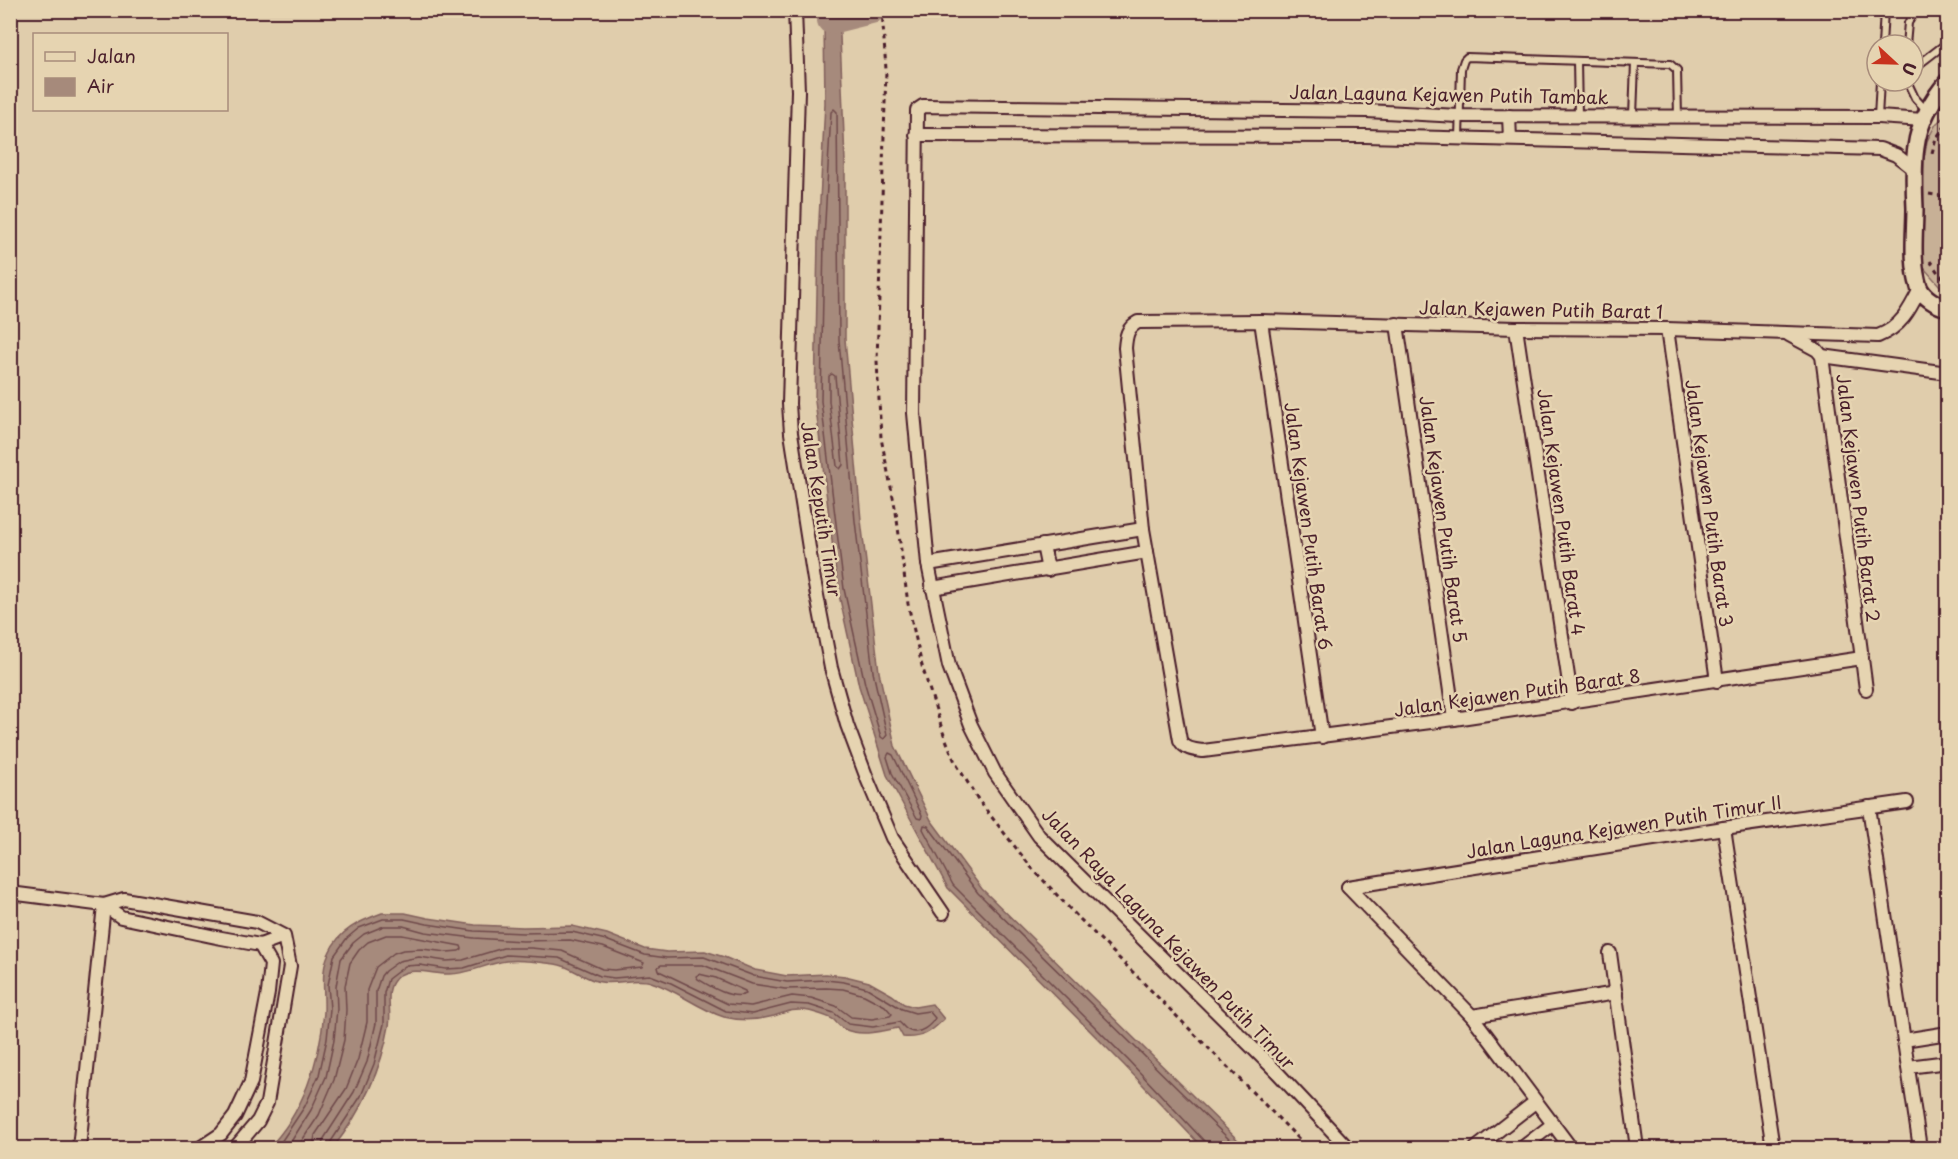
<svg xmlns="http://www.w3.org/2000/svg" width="1958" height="1159" font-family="'Playpen Sans',sans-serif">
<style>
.green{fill:#c7b096;stroke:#886860;stroke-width:1.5}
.water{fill:#a68a7b;stroke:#815f5b;stroke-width:1.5}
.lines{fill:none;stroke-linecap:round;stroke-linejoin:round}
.shore{stroke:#6f4a4b;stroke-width:1.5}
.river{stroke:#a68a7b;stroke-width:28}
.service-casing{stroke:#4a1f2b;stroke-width:10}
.minor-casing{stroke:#4a1f2b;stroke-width:16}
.tertiary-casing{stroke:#4a1f2b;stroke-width:20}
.path{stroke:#4a1f2b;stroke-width:3;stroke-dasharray:4.5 4.5;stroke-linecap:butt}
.service{stroke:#e6d4b1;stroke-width:6}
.minor{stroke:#e6d4b1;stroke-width:12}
.tertiary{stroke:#e6d4b1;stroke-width:15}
.labels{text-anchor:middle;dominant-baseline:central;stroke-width:5;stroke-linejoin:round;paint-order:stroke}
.street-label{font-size:18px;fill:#4a1f2b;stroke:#e6d4b1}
</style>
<rect width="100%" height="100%" fill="#e0cdac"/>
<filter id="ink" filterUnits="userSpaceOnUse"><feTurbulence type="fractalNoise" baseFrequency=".0167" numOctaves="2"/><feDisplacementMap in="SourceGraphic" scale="12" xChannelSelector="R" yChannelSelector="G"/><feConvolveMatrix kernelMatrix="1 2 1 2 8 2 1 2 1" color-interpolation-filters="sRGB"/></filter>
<g filter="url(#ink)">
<!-- green -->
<polygon class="green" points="1947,114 1947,290 1940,286 1923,267 1924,158 1927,141 1936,124"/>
<!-- water -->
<g class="water">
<polygon points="822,11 839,11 845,162 845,339 861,520 879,672 895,746 931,820 982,889 1246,1148 1203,1148 1124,1065 948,888 887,775 859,686 838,590 815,401 818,240 825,103 824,22"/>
<path d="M 382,913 L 405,913 L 428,918 L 475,925 L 523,927 L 572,926 L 607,934 L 645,949 L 667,952 L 705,951 L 724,957 L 755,970 L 787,976 L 826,974 L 845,976 L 869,982 L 892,995 L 904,1004 L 915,1007 L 932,1004 L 944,1019 C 931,1032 922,1039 903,1037 L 898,1028 C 882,1031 861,1037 844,1029 C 841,1028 837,1023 834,1020 C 828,1016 816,1013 809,1011 C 795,1008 786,1012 774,1016 C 758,1020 740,1021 724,1017 C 698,1009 677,990 651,982 C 636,977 617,985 601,982 C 585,980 572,966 555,964 C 540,962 521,959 506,961 C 485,964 470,974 449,974 C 432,975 405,963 393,982 C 385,994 392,1012 389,1026 C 381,1072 361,1112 333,1148 L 268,1148 C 303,1114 320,1060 324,1012 C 325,992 320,971 329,953 C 339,930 360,921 382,913 Z"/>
</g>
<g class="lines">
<!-- shore -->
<g class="shore">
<polygon points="834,109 837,112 839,340 855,521 873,672 887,735 884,739 881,737 865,684 844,589 821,401 824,240 831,112"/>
<polygon points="832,374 835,376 843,465 840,469 837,466 829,401 829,376"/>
<polygon points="889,753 893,755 922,815 921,819 917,818 892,773 887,757"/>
<polygon points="661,965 703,965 752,984 785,989 826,988 843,989 864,995 885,1006 892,1014 890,1016 872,1019 851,1017 836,1006 811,998 792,996 751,1006 728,1004 659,971 658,967"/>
<path d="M 699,974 L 716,978 L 745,991 L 746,994 C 732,1000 711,987 698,979 L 696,976 Z"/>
<path d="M 277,1148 L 305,1106 L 319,1075 L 327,1039 L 330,1009 L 328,985 L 334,956 L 347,938 L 359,928 L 383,919 L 404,919 L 427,924 L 474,931 L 523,933 L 572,932 L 606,940 L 645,955 L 667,958 L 704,957 L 754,976 L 787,982 L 826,980 L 844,982 L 867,988 L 902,1009 L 915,1013 L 929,1011 L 935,1018 C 931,1025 920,1035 910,1031 C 905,1030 903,1025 899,1022 L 873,1027 L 848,1024 L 834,1013 L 809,1005 L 791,1004 L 752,1014 L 726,1011 L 671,983 L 650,975 L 614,978 L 600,976 L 559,958 L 506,955 L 464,968 L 446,969 L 420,965 L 405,966 L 388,979 L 384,993 L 384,1024 L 374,1064 L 361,1096 L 330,1143 L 329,1148"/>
<polyline points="287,1148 311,1110 326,1077 334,1040 337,1009 336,986 341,959 353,943 364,934 384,926 403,926 425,932 474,938 523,941 570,940 603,947 644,963 642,967 614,970 602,969 562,951 531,948 503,948 463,960 446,961 419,957 399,961 385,971 381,976 376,991 376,1023 367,1062 354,1092 323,1140 322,1148"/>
<polyline points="297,1148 319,1115 334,1080 344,1040 346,1010 345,986 350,963 359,950 368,942 386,935 402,935 461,946 462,949 459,951 447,952 422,949 403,950 394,953 376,967 367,990 367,1022 358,1059 346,1089 315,1135 313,1148"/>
<polyline points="1207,1148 1205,1142 1128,1060 953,885 923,829 924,825 928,826 978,893 1238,1148"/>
</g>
<!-- river -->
<polyline class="river" points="831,20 871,10"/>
<defs>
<g id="service">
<polyline points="1882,45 1884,10"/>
<polyline points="1906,45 1908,23 1916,10"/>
<polyline points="1577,61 1578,116"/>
<polyline points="1913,69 1948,42"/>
<polyline points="1907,81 1915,98 1926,110"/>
<polyline points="1633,116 1635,63"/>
<polyline points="1878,117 1880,81"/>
<polyline points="1459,138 1461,69 1464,60 1467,57 1670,64 1677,70 1678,117"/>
</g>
<g id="minor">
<polyline points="795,10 798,91 789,404 791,433 814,580 831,668 847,725 868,781 892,838 943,913"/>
<polyline points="1509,116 1510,139"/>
<polyline points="916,135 1366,136 1880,149 1896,155 1914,169"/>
<polyline points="1261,321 1322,737"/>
<polyline points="1397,324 1454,719"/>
<polyline points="1516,328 1572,703"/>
<polyline points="1667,329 1717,681"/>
<polyline points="1789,335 1817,350 1822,356 1866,689"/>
<polyline points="1822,356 1948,373"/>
<polyline points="1043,545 1048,570"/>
<polyline points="928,564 1143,529"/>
<polyline points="932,588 1147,552"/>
<path d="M 1862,658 L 1454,719 L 1203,751 C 1194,750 1184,749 1180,740 L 1143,529 L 1125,348 C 1126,336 1127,328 1138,322 L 1261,321 L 1516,328 L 1667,329 L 1878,336 C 1901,327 1909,311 1920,289"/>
<polyline points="1869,807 1920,1148"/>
<polyline points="1724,828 1773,1148"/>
<polyline points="1348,887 1724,828 1907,802"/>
<polyline points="1348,887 1472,1016 1571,1148"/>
<polyline points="10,893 104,905 79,1148"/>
<polyline points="1610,953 1637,1148"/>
<polyline points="1472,1016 1616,993"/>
<polyline points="1904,1040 1948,1033"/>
<polyline points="1908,1067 1948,1062"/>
<polyline points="200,1148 221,1134 235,1116 251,1082 268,993 271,964 260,945"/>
<polyline points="235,1148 258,1121 267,1103 290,966 284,936 257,922 124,899 104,905 121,917 216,937 260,945 284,936"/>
<polyline points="1348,1148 1275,1070 1039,836 995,773 971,725 949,666 928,564 914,413 917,110 923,106 1367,111 1458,116 1878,117 1924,120"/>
<polyline points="1476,1148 1535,1102"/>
<polyline points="1522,1148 1553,1124"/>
</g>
<path id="tertiary" d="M 1948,81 C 1932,99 1919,123 1916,147 C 1913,167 1914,188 1915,208 C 1915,233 1911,262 1919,287 C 1923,297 1937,306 1948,308"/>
</defs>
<!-- service casing -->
<use href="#service" class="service-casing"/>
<!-- minor casing -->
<use href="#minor" class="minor-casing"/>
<!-- tertiary casing -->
<use href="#tertiary" class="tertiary-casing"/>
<!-- path -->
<g class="path">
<polyline points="882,10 886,70 877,361 881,438 896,512 908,604 922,666 943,732 955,762 979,801 1031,867 1070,909 1308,1148"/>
<polyline points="1932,153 1936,138 1948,123"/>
<polyline points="1929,194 1942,196 1948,202"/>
<polyline points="1930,261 1939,274 1948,282"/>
</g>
<!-- service -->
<use href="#service" class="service"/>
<!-- minor -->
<use href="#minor" class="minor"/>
<!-- tertiary -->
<use href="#tertiary" class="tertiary"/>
</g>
</g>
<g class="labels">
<!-- street labels -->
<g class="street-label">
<text transform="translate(1449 94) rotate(1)">Jalan Laguna Kejawen Putih Tambak</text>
<text transform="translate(1541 309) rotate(1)">Jalan Kejawen Putih Barat 1</text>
<text transform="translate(1859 498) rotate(83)">Jalan Kejawen Putih Barat 2</text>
<text transform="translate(1710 503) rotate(82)">Jalan Kejawen Putih Barat 3</text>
<text transform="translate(822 509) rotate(81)">Jalan Keputih Timur</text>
<text transform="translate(1562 512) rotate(82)">Jalan Kejawen Putih Barat 4</text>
<text transform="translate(1444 519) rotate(82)">Jalan Kejawen Putih Barat 5</text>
<text transform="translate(1309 526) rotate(82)">Jalan Kejawen Putih Barat 6</text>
<text transform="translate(1517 692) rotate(-8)">Jalan Kejawen Putih Barat 8</text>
<text transform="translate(1624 826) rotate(-9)">Jalan Laguna Kejawen Putih Timur II</text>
<text transform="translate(1169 938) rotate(46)">Jalan Raya Laguna Kejawen Putih Timur</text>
</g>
</g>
<!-- margin -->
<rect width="1958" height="1159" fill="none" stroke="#e6d4b1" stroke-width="36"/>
<rect x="18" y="18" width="1922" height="1123" fill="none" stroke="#4a1f2b" stroke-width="2" filter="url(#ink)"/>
<!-- legend -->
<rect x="33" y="33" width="195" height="78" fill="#e6d4b1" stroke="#a88c7b" stroke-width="1.5"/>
<rect x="45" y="52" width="30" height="9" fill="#e6d4b1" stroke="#a88c7b" stroke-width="1.5"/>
<text x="87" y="63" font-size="18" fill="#4a1f2b">Jalan</text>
<rect x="45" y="78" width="30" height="18" fill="#a68a7b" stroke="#a88c7b" stroke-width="1.5"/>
<text x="87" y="93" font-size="18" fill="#4a1f2b">Air</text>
<!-- north arrow -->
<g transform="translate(1895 63) rotate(112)"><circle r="28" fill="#e6d4b1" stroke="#a88c7b" stroke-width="1.5"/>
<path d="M0-4.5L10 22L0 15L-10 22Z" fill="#c8321e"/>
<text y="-9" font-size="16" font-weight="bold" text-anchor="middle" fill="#4a1f2b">U</text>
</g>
</svg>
